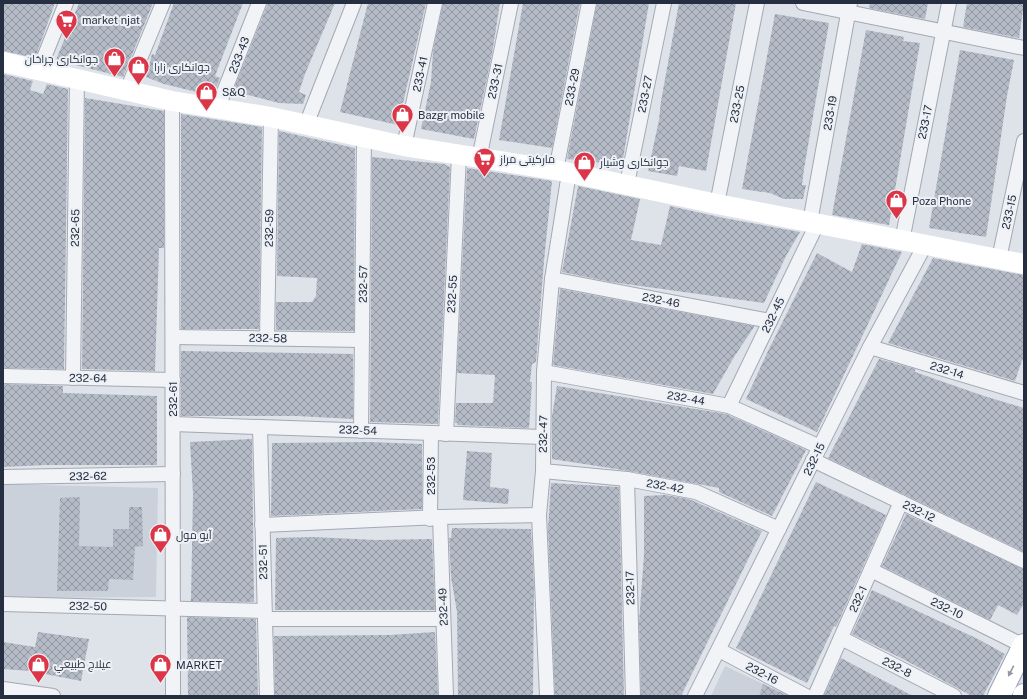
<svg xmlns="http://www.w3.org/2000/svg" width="1027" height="699" font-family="'Public Sans',Cairo,sans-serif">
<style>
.built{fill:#cbd1db}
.building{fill:url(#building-cross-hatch)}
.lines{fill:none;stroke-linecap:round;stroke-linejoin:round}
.minor-casing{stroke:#a3a9b3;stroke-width:16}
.primary-casing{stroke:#9ca5b6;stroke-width:24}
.minor{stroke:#f1f3f7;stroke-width:14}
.secondary{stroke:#fff;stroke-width:20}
.primary{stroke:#fff;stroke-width:22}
.oneway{fill:#9297a0}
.labels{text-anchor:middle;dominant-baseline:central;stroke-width:4;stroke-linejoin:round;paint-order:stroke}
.poi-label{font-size:11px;fill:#252f41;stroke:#edf1f6;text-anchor:start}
.street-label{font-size:11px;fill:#252f41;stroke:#edf1f6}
</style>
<defs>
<pattern id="building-cross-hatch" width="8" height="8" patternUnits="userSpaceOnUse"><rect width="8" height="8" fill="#b4bbc6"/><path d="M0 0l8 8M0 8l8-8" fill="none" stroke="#9298a2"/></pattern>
</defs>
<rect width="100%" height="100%" fill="#dee2e9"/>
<!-- built -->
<g class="built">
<polygon points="3,484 158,488 156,597 3,598"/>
<polygon points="725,666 789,696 711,696"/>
</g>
<!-- building -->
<g class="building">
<polygon points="3,3 55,3 35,58 3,51"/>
<polygon points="79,3 153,3 123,77 56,60"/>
<polygon points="174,3 243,3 215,76 220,78 213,96 164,84 146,77 152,54 155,55"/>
<polygon points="268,3 335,3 305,74 299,92 306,95 303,104 279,103 233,91"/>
<polygon points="368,3 426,3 398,125 340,112"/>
<polygon points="443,3 500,3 492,54 474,139 421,129 431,82 433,51"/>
<polygon points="523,3 580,3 552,148 499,140"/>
<polygon points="597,3 649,3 622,165 567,159"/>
<polygon points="679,3 736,3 706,171 679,166 677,176 648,171 659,120 661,101"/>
<polygon points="870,3 928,3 925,19 869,8"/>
<polygon points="967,3 1024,3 1019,38 963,27"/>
<polygon points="775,14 829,23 804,169 802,185 806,185 803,199 784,199 770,193 742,189"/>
<polygon points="866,30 904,37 903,41 920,43 889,225 832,215"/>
<polygon points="960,50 1014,60 1007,96 986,237 929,228"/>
<polygon points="3,74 33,81 30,90 43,94 47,84 68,89 64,369 3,368"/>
<polygon points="85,98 164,111 164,248 159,248 155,371 82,369"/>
<polygon points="181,114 262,127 259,329 181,329"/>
<polygon points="279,131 355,148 354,331 276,330 276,302 312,302 316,296 317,278 277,276"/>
<polygon points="372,157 444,164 450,167 438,424 370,422"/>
<polygon points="467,168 552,181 544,261 536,362 532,364 530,382 532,382 529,428 457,425 457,423 455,423 456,403 493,403 495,375 457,373"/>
<polygon points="578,186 640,199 631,240 661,245 670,206 724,218 800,232 786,256 764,303 611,282 562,272"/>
<polygon points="862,244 902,252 817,432 746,399 767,353 817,253 852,272"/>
<polygon points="933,258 1024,275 1024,361 1022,360 1015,381 888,343"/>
<polygon points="560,289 754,326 754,327 734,357 713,394 553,365"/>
<polygon points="181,351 353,354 353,419 297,416 181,416"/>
<polygon points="879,359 915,369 915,372 981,395 1024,408 1024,552 828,458"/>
<polygon points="3,384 63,386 63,393 157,396 157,465 46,465 3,467"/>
<polygon points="557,386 726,414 806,450 772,516 719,492 719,488 629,471 552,459 552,416"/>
<polygon points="252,439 254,602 191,601 193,494 190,442"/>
<polygon points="369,442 422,444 422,509 271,516 272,443"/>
<polygon points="467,451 492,453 490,487 509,489 508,504 463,500"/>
<polygon points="816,482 886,515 836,627 834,626 807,683 736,648"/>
<polygon points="551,483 619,487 624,696 555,696 548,529"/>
<polygon points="665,495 689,499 762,531 681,696 641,696 639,622 644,555 644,496"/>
<polygon points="80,497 79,546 113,547 113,529 129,529 129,507 142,507 143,546 135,547 133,580 109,579 108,591 57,591 60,498"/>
<polygon points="906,514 1024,569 1024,603 1017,615 998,605 990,620 882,566"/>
<polygon points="452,528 531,529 534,587 533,696 458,696 457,612 451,577 449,538 451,538"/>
<polygon points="313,537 376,540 432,539 435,610 275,610 276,538"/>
<polygon points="872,590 978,639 1005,654 983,696 972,696 905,660 852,634"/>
<polygon points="187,617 256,619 258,696 188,696"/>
<polygon points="38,632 89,639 81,681 30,671 3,669 3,642 35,647"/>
<polygon points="435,632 438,696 275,696 274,636 390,635"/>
<polygon points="841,658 869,673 913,696 824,696"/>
<polygon points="763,684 782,693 788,696 759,696"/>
</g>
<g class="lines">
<defs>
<g id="minor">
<polyline points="803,3 1024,48"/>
<polyline points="39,70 66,3"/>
<polyline points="127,90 163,3"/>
<polyline points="172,101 173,696"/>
<polyline points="218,107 259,3"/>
<polyline points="306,125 354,3"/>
<polyline points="404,146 435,3"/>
<polyline points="479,159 511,3"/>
<polyline points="556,170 589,3"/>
<polyline points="627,184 664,3"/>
<polyline points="717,204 757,3"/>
<polyline points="810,222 850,3"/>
<polyline points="902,241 949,3"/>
<polyline points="999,259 1024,141"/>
<polyline points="552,279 770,321"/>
<polyline points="173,337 362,340"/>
<polyline points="267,338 271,117"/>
<polyline points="870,347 1024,393"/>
<polyline points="544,372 729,406 820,447"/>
<polyline points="3,376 173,380"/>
<polyline points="73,378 77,79"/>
<polyline points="729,406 817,224"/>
<polyline points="173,424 543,437"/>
<polyline points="260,427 267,696"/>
<polyline points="361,431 364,137"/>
<polyline points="446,434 459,155"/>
<polyline points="813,460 1024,561"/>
<polyline points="543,471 627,479 696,492 779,529"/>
<polyline points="3,477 173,474"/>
<polyline points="627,479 633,696"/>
<polyline points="440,517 446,696"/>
<polyline points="430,519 431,433"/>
<polyline points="262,525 440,517 539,515"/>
<polyline points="871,570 1024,646"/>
<polyline points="3,604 264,611"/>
<polyline points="265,619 443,619"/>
<polyline points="841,638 954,696"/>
<polyline points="719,650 806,696"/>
<polyline points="3,689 53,696"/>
<polyline points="547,696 539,515 543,471 544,372 552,279 569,173"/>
<polyline points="695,696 870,347 925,245"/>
<polyline points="815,696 901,502"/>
</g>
<g id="primary">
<polyline points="999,696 1024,645"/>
<polyline points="1024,696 1024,695"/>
</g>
</defs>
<!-- minor casing -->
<use href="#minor" class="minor-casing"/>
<!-- primary casing -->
<use href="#primary" class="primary-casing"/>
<!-- minor -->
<use href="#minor" class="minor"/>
<!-- secondary -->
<polyline class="secondary" points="3,62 172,101 271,117 404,146 556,170 717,204 1024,264"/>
<!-- primary -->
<use href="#primary" class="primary"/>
</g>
<!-- one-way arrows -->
<defs><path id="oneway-solid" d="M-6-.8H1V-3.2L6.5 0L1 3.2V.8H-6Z"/></defs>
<use class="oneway" href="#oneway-solid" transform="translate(1011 671) rotate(117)"/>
<!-- icons -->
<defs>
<symbol id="supermarket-pin" viewBox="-11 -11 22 30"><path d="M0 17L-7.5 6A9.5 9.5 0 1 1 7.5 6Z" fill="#dc3548" stroke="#edf1f6"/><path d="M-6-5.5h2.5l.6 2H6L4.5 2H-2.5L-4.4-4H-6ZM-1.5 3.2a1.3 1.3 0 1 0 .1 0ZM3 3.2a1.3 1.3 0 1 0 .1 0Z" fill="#fff"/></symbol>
<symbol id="shop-pin" viewBox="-11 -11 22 30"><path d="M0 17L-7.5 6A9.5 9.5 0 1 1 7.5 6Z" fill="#dc3548" stroke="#edf1f6"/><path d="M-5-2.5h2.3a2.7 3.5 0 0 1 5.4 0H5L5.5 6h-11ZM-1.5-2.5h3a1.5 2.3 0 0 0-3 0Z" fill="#fff"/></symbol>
</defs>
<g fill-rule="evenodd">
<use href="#supermarket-pin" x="54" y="8" width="25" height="34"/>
<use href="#shop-pin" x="102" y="46" width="25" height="34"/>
<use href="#shop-pin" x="126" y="54" width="25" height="34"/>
<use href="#shop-pin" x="194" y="80" width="25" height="34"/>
<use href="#shop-pin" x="390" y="102" width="25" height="34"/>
<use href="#supermarket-pin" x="472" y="146" width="25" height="34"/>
<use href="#shop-pin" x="572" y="150" width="25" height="34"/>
<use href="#shop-pin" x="884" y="188" width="25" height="34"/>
<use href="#shop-pin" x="148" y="522" width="25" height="34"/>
<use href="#shop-pin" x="26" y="652" width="25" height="34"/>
<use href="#shop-pin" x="148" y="652" width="25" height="34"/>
</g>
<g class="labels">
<!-- poi labels -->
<g class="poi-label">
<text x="82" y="20">market njat</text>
<text x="98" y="59" text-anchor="end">جوانکاری چراخان</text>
<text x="154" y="67">جوانکاری زارا</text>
<text x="222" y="92">S&amp;Q</text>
<text x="418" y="115">Bazgr mobile</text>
<text x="500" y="159">مارکیتی مراز</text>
<text x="600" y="162">جوانکاری وشیار</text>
<text x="912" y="201">Poza Phone</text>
<text x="176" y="535">آيو مول</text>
<text x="54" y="664">عیلاج طبيعي</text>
<text x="176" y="665">MARKET</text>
</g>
<!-- street labels -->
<g class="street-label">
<text transform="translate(239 55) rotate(-69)">233-43</text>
<text transform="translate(420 74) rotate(-78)">233-41</text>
<text transform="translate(495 81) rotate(-78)">233-31</text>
<text transform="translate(572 87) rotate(-79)">233-29</text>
<text transform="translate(645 94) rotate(-79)">233-27</text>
<text transform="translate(737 104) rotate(-79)">233-25</text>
<text transform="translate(830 113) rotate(-80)">233-19</text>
<text transform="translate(925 122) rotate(-79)">233-17</text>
<text transform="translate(1009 212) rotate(-78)">233-15</text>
<text transform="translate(75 228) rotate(-89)">232-65</text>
<text transform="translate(269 228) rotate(-89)">232-59</text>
<text transform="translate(363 284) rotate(-89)">232-57</text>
<text transform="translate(452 294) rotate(-87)">232-55</text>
<text transform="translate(661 300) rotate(11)">232-46</text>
<text transform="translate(773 315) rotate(-64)">232-45</text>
<text transform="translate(268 338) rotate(1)">232-58</text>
<text transform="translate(947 370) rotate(17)">232-14</text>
<text transform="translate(88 378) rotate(1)">232-64</text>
<text transform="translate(686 398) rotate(10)">232-44</text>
<text transform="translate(173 399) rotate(-90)">232-61</text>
<text transform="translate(358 430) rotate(2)">232-54</text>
<text transform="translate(543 434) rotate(-89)">232-47</text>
<text transform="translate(814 459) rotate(-64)">232-15</text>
<text transform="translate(88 476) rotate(-1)">232-62</text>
<text transform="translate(431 476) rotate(-90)">232-53</text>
<text transform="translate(665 486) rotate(10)">232-42</text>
<text transform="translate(919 511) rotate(26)">232-12</text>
<text transform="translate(263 562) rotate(-91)">232-51</text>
<text transform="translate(630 588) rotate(-92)">232-17</text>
<text transform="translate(858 599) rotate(-66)">232-1</text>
<text transform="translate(88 606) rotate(1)">232-50</text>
<text transform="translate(443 607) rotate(-92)">232-49</text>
<text transform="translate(947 608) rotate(26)">232-10</text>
<text transform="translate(897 667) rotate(27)">232-8</text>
<text transform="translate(762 673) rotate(28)">232-16</text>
</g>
</g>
<!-- border -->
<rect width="1027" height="699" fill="none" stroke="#252f41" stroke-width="8"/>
</svg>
